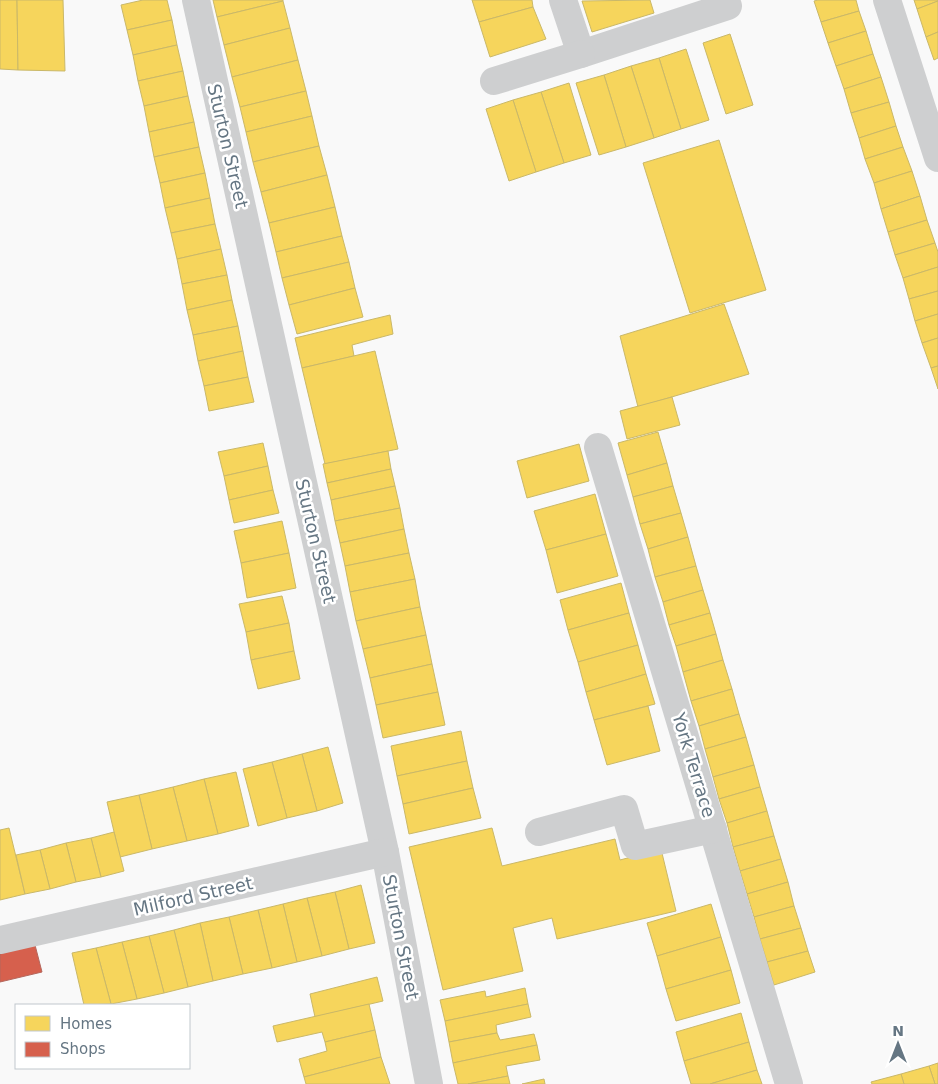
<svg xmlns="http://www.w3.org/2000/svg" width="938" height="1084" font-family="'DejaVu Sans',sans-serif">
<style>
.homes{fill:#f6d55c;stroke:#cab868}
.shops{fill:#d6604d;stroke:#b4675d}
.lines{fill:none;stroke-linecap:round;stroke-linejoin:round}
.minor{stroke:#cecfd0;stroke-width:28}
.labels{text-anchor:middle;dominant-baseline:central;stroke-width:5;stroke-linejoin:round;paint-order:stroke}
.street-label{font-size:18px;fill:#657683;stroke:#fff}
</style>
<rect width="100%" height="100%" fill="#f9f9f9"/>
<!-- homes -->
<g class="homes">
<polygon points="0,0 17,0 18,70 0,69"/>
<polygon points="17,0 63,0 65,71 18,70"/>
<polygon points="143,0 167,0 172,20 127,30 121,5"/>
<polygon points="213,0 283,0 283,1 217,17"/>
<polygon points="472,0 532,0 533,7 479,22"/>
<polygon points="650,0 654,13 592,32 582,1"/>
<polygon points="818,0 856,0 859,11 821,22 814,1"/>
<polygon points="914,0 938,0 938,1 917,9"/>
<polygon points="283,1 290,28 224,45 217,17"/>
<polygon points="938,1 938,32 926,37 917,9"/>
<polygon points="533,7 546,39 490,57 479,22"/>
<polygon points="859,11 866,31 828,43 821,22"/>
<polygon points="172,20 177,45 133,55 127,30"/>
<polygon points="290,28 298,60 232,77 224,45"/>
<polygon points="866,31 873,54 836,66 828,43"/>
<polygon points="938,32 938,58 934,60 926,37"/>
<polygon points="730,34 753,105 726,114 703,43"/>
<polygon points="177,45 183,71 138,81 133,55"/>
<polygon points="686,49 709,120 681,129 659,58"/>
<polygon points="873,54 881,77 844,89 836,66"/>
<polygon points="659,58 681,129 654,138 631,66"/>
<polygon points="298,60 306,91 240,107 232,77"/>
<polygon points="631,66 654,138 626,147 604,75"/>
<polygon points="183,71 188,96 144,106 138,81"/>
<polygon points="604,75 626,147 599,155 576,83"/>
<polygon points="881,77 889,102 851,113 844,89"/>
<polygon points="569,83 591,155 564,163 541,92"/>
<polygon points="306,91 312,116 246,132 240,107"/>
<polygon points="541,92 564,163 536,172 513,100"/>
<polygon points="188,96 194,122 149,132 144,106"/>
<polygon points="513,100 536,172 509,181 486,109"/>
<polygon points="889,102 896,126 859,138 851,113"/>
<polygon points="312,116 319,146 253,162 246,132"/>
<polygon points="194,122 199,147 154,157 149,132"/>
<polygon points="896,126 903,147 865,159 859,138"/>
<polygon points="719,140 766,290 690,313 643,163"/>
<polygon points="319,146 327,175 261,192 253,162"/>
<polygon points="199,147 205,173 160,183 154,157"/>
<polygon points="903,147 912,171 874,183 865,159"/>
<polygon points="912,171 920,196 881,209 874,183"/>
<polygon points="205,173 210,198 165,208 160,183"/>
<polygon points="327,175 335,207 269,223 261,192"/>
<polygon points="920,196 927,220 888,232 881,209"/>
<polygon points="210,198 215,224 171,233 165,208"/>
<polygon points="335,207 342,236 276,252 269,223"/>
<polygon points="927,220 935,243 895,255 888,232"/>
<polygon points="215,224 221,249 177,259 171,233"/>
<polygon points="342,236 349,262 282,278 276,252"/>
<polygon points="935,243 938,252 938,267 903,278 895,255"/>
<polygon points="221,249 227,275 182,284 177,259"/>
<polygon points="349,262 355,288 289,305 282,278"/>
<polygon points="938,267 938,291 909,299 903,278"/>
<polygon points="227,275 232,300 187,310 182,284"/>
<polygon points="355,288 363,317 297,334 289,305"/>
<polygon points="938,291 938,314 915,321 909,299"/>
<polygon points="232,300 238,326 193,335 187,310"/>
<polygon points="724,304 749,374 638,407 620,336"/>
<polygon points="938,314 938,338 922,343 915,321"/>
<polygon points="390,315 393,334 352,345 354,356 302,368 295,338"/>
<polygon points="238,326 243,351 198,361 193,335"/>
<polygon points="938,338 938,366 931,368 922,343"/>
<polygon points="243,351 248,377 204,386 198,361"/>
<polygon points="375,351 398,449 325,464 302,368"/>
<polygon points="938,366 938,389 931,368"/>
<polygon points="248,377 254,402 209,411 204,386"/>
<polygon points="672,397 680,425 627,439 620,411"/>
<polygon points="658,432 667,463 627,475 618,443"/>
<polygon points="263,443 268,466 224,476 218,452"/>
<polygon points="579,444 589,481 527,498 517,461"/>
<polygon points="388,451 391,469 327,483 323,464"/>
<polygon points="667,463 673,486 633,497 627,475"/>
<polygon points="268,466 273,490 229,500 224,476"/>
<polygon points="391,469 395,486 331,500 327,483"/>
<polygon points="395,486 400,508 335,521 331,500"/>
<polygon points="673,486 681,513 640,524 633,497"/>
<polygon points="273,490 279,513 234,523 229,500"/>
<polygon points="595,494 606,534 546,550 534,511"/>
<polygon points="400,508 404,529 340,543 335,521"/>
<polygon points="681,513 688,537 648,549 640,524"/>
<polygon points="282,521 289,553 241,563 234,531"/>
<polygon points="404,529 409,553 345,566 340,543"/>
<polygon points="606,534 618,576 557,593 546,550"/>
<polygon points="688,537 696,566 655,577 648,549"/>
<polygon points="289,553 296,588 247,598 241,563"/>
<polygon points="409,553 415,579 350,592 345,566"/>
<polygon points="696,566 703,590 663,602 655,577"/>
<polygon points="415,579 420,607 356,621 350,592"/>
<polygon points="621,583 629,613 568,630 560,600"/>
<polygon points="703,590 710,613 669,625 663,602"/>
<polygon points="282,596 289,623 246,632 239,604"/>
<polygon points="420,607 426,635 363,649 356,621"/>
<polygon points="629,613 638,645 578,662 568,630"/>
<polygon points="710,613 716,634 676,646 669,625"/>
<polygon points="289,623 294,651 251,660 246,632"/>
<polygon points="716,634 723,660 683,672 676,646"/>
<polygon points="426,635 432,664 370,678 363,649"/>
<polygon points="638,645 646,674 586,692 578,662"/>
<polygon points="294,651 300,679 258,689 251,660"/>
<polygon points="723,660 732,689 691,701 683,672"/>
<polygon points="432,664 438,692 376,705 370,678"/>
<polygon points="646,674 655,704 594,720 586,692"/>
<polygon points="732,689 739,714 699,726 691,701"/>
<polygon points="438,692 445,725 383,738 376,705"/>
<polygon points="648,706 660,751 607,765 594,720"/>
<polygon points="739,714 746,737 705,749 699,726"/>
<polygon points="461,731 467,761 397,776 391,746"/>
<polygon points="746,737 754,765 713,777 705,749"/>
<polygon points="328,747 343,803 317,811 302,754"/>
<polygon points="302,754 317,811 287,818 272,762"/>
<polygon points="467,761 473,788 403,804 397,776"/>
<polygon points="272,762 287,818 258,826 243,769"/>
<polygon points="754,765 760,787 719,799 713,777"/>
<polygon points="236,772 249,826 218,834 204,779"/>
<polygon points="204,779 218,834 187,841 173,787"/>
<polygon points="173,787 187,841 152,849 139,795"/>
<polygon points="760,787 767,811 727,823 719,799"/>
<polygon points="473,788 481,818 409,834 403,804"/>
<polygon points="139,795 152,849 120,857 107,802"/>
<polygon points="767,811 774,836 733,847 727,823"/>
<polygon points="9,828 25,894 0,900 0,830"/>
<polygon points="492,828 502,866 615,839 620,860 661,849 676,911 557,939 552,918 513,928 523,971 443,990 409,847"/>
<polygon points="114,832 124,871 101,877 91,838"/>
<polygon points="774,836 781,859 740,871 733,847"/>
<polygon points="91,838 101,877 76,882 66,843"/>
<polygon points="66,843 76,882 50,889 40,850"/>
<polygon points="40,850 50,889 25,894 16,855"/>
<polygon points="781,859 788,882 747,894 740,871"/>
<polygon points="788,882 794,906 754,917 747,894"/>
<polygon points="361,885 375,943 349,949 335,892"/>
<polygon points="335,892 349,949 322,956 307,898"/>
<polygon points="307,898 322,956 297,962 283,904"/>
<polygon points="283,904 297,962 272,968 258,910"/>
<polygon points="711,904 721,937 657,956 647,923"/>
<polygon points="794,906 801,928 760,939 754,917"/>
<polygon points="258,910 272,968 243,974 229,917"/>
<polygon points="229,917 243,974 213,981 200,923"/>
<polygon points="200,923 213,981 188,987 174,930"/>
<polygon points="801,928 808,951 767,962 760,939"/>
<polygon points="174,930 188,987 164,993 149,936"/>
<polygon points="149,936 164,993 137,999 122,942"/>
<polygon points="721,937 731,970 666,989 657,956"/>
<polygon points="122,942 137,999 111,1004 96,948"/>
<polygon points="96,948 111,1004 84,1005 72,953"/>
<polygon points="808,951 815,972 774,985 767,962"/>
<polygon points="731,970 740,1003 676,1021 666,989"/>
<polygon points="377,977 383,1001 315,1017 310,994"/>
<polygon points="525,988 528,1004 445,1021 440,1000 485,991 486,997"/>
<polygon points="369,1004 375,1030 325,1042 322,1032 277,1042 273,1026"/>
<polygon points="528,1004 531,1017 496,1025 497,1033 449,1042 445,1021"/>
<polygon points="741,1013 749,1042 684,1061 676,1032"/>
<polygon points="375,1030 381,1057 304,1077 299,1059 327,1051 325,1042"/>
<polygon points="497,1033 500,1040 534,1034 537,1045 453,1063 449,1042"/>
<polygon points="749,1042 757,1070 710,1084 691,1084 684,1061"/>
<polygon points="537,1045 540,1060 506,1066 508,1076 468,1084 458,1084 453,1063"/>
<polygon points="381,1057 390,1084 306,1084 304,1077"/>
<polygon points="938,1063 938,1084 935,1084 929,1066"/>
<polygon points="929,1066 935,1084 904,1084 901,1074"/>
<polygon points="757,1070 762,1084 710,1084"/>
<polygon points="901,1074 904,1084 872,1084 871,1082"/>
<polygon points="508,1076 510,1084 468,1084"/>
<polygon points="544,1079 545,1084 522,1084"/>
</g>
<!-- shops -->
<polygon class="shops" points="35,945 42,972 0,982 0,954"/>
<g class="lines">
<!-- minor -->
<g class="minor">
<polyline points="196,0 385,852 429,1084"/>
<polyline points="563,0 581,54 728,6"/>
<polyline points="887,0 938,158"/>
<polyline points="494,81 581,54"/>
<polyline points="598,447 789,1084"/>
<polyline points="539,832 624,809 635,846 713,829"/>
<polyline points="0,940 385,852"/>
</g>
</g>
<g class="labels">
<!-- street labels -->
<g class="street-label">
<text transform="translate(228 146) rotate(77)">Sturton Street</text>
<text transform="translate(316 541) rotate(77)">Sturton Street</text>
<text transform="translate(694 765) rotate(73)">York Terrace</text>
<text transform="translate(193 896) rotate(-13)">Milford Street</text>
<text transform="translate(401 937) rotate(79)">Sturton Street</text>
</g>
</g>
<!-- legend -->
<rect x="15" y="1004" width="175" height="65" fill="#ffffff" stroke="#c1c8cd"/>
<rect x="25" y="1016" width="25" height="15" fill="#f6d55c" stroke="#c1c8cd"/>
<text x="60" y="1029" font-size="15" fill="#657683">Homes</text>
<rect x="25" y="1042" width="25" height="15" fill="#d6604d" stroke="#c1c8cd"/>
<text x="60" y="1054" font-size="15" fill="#657683">Shops</text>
<!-- north arrow -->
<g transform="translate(898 1044)" stroke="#ffffff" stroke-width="4" paint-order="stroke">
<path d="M0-4L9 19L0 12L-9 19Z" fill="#657683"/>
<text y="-8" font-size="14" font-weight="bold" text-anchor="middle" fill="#657683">N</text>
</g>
</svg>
